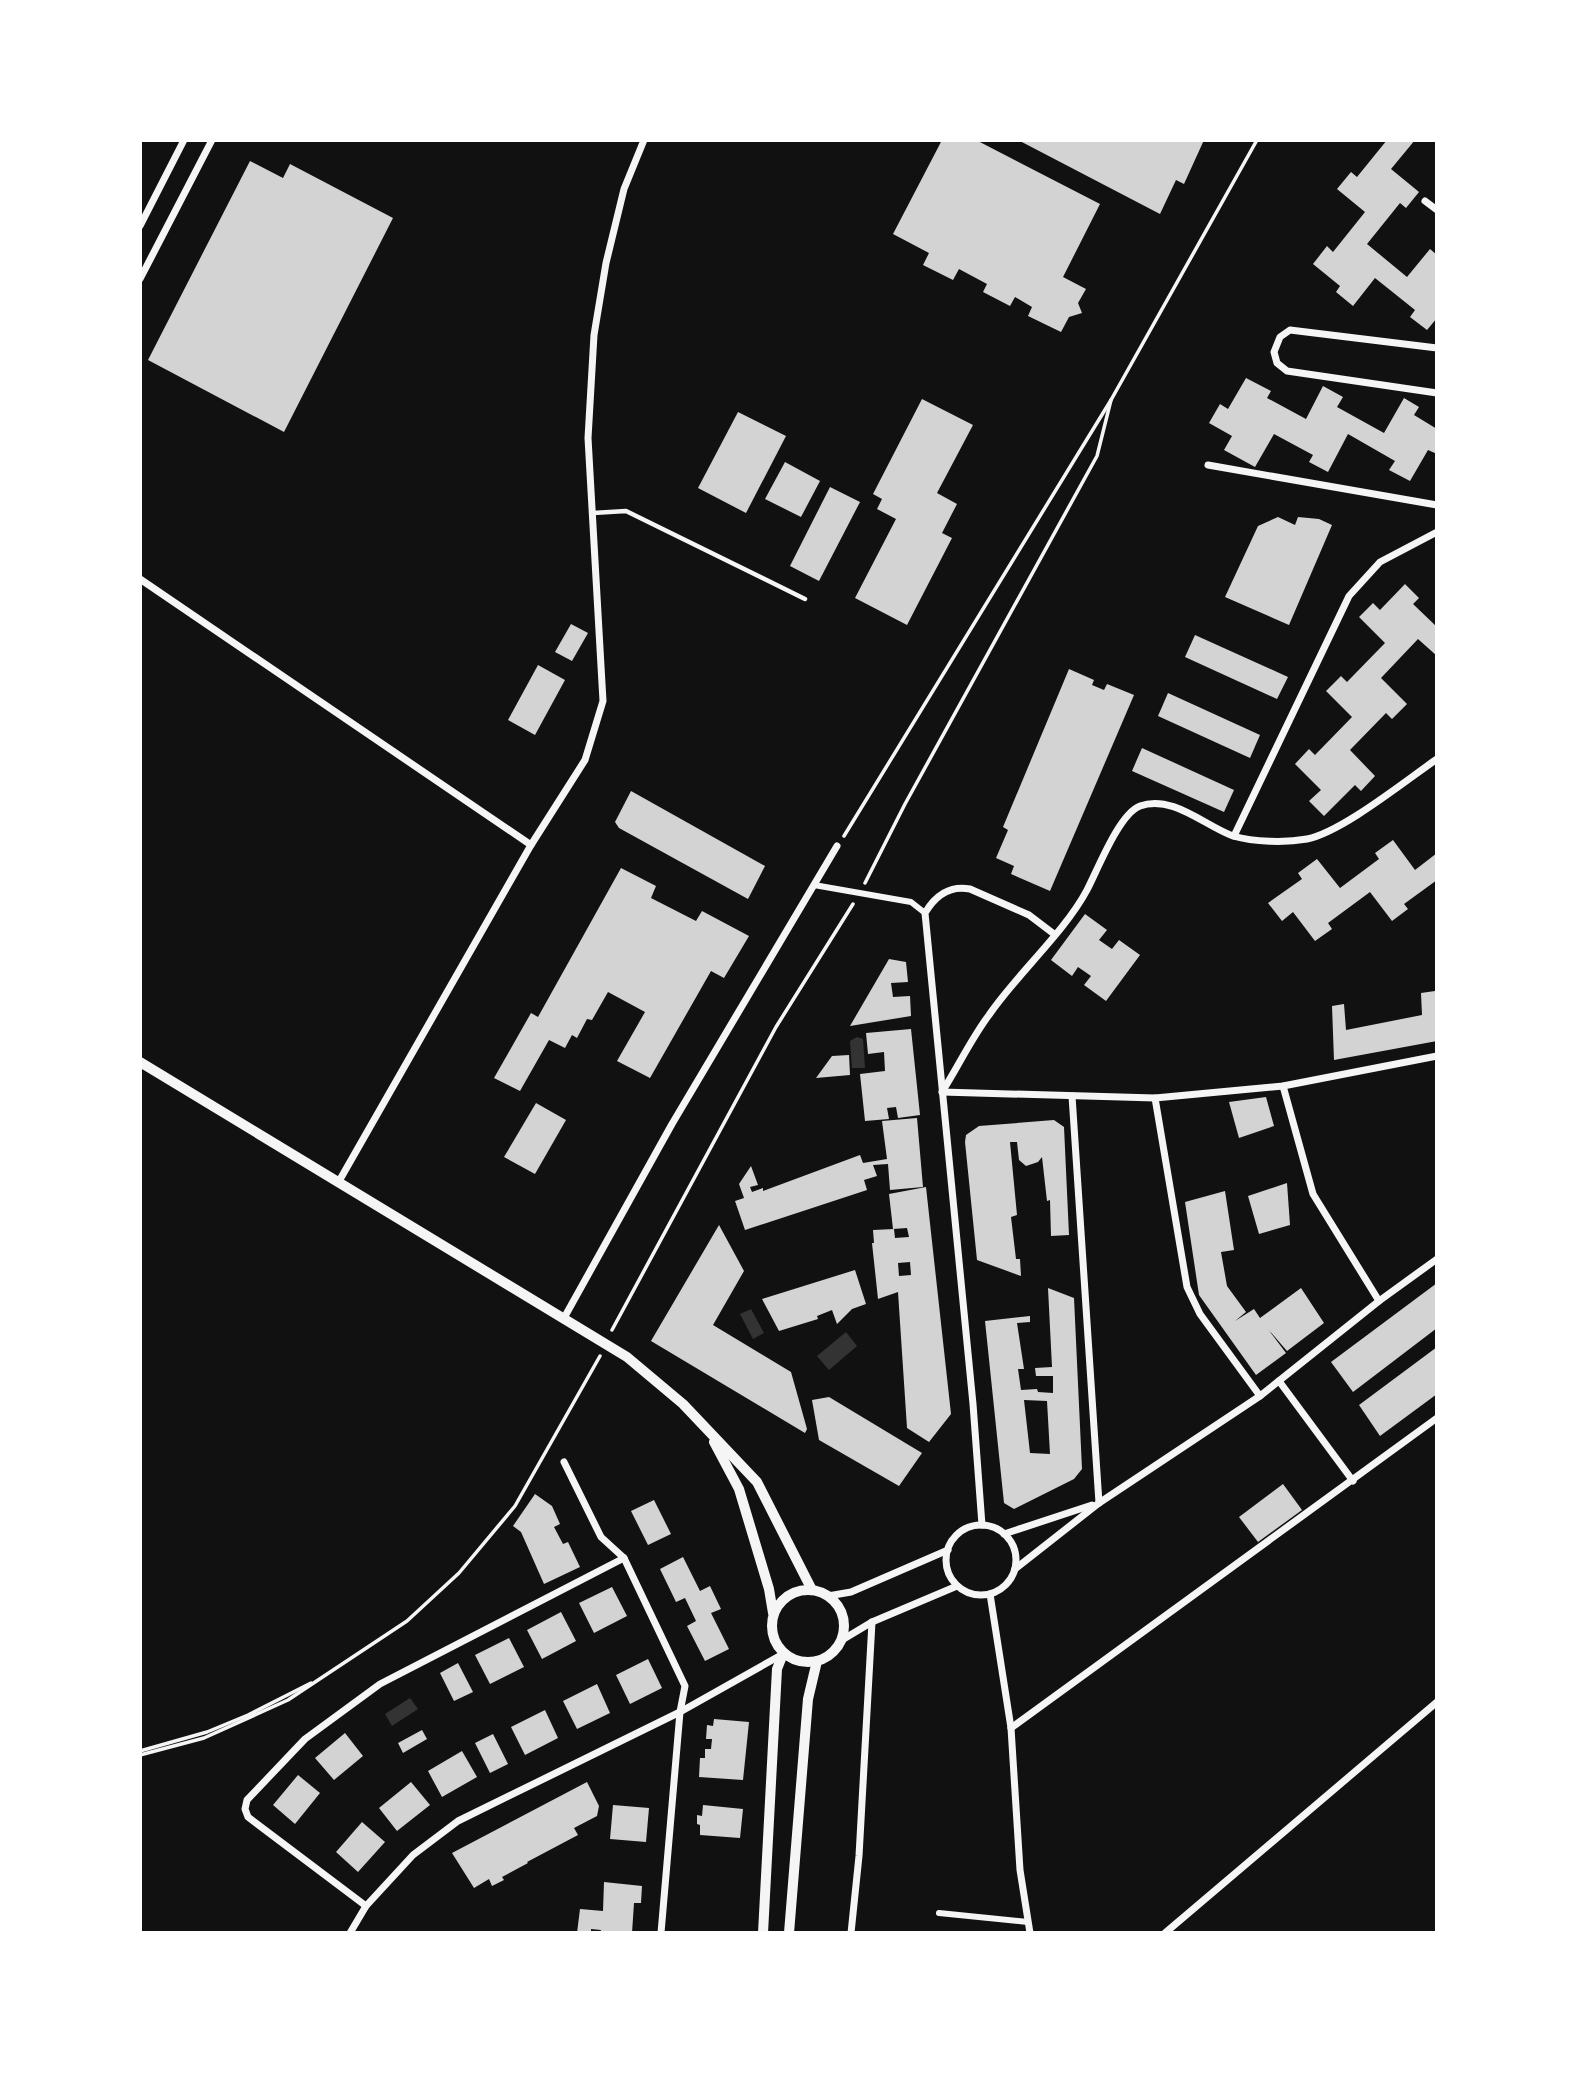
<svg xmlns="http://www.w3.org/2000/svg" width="1577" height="2073" font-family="Overpass,sans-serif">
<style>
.water{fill:#333}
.building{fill:#d3d3d3;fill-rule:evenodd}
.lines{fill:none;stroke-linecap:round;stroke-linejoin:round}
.path{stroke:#f5f5f5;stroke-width:3.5}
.service{stroke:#f5f5f5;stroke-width:4.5}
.pedestrian{stroke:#f5f5f5;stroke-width:6}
.minor{stroke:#f5f5f5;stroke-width:7}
.tertiary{stroke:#f5f5f5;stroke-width:10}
</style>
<rect width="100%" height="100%" fill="#111"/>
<!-- water -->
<g class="water">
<polygon points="857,1037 863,1039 865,1068 852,1068 850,1041"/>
<polygon points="751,1309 764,1333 753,1339 740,1314"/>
<polygon points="846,1332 857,1346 829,1370 817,1356"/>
<polygon points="410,1698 418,1709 392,1726 385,1714"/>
</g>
<!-- building -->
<g class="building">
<polygon points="942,140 976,140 1100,204 1063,277 1086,289 1078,303 1082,313 1069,317 1061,332 1028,316 1032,307 1015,297 1010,306 983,292 987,284 959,269 953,280 923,265 929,253 893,234"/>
<polygon points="1018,140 1204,140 1184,184 1176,180 1160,214"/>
<polygon points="1387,140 1415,140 1391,169 1419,192 1406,208 1400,203 1367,244 1407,277 1430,249 1437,255 1437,318 1427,330 1410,317 1415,310 1375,278 1353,306 1336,292 1340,286 1313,264 1327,246 1333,252 1365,212 1337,189 1351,172 1357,177"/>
<polygon points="250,161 283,178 290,164 393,218 284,432 148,360"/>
<polygon points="1246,378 1271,391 1267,398 1306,419 1323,386 1343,397 1337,407 1384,433 1404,398 1419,407 1414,415 1437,429 1437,454 1428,450 1410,481 1389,470 1395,461 1348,434 1328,472 1309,462 1313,455 1274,434 1255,467 1224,450 1232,436 1209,423 1220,404 1228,409"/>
<polygon points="922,399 973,425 937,493 957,504 942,533 952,538 907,625 855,598 896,519 877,509 882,499 873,494"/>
<polygon points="738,412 786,436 746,513 698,488"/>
<polygon points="785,462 820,481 801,517 765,499"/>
<polygon points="830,487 860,502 819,581 790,566"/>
<polygon points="1278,517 1295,525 1298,517 1319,519 1332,525 1289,625 1225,597 1258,526"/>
<polygon points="1405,584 1419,598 1413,604 1437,627 1437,656 1418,639 1381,678 1407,704 1392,719 1386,713 1350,750 1375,776 1361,791 1355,785 1324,816 1309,801 1321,790 1295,764 1309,749 1315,755 1352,717 1326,691 1341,676 1347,682 1385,643 1359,617 1373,603 1380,610"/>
<polygon points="571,624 588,633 572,661 555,652"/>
<polygon points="1195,635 1288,677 1277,699 1185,657"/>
<polygon points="538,665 565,680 535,735 508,720"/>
<polygon points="1069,669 1094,680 1092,685 1104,690 1107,684 1134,695 1050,891 1011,874 1014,866 996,858 1008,830 1003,827"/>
<polygon points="1168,693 1260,735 1250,758 1158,716"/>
<polygon points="1142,748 1234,790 1224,812 1132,771"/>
<polygon points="631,791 765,866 748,899 619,828 615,822"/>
<polygon points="1393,840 1415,870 1437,853 1437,880 1404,904 1408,909 1392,921 1370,892 1328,923 1332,929 1315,941 1293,912 1282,921 1268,903 1302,879 1298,873 1317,859 1340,888 1379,859 1375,853"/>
<polygon points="621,868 656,886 651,898 696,921 702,911 749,936 724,978 711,971 650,1078 617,1061 645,1012 608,992 592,1020 587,1019 577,1038 572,1035 565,1048 549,1040 520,1091 494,1078 531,1013 538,1017"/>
<polygon points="1085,914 1107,930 1099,940 1112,949 1119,940 1140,955 1106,1001 1084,985 1091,976 1078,967 1072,976 1051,960"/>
<polygon points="889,959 906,962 908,982 891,983 893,997 910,996 911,1016 850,1026"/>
<polygon points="1435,991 1437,996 1437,1041 1334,1060 1332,1006 1344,1004 1346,1030 1422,1015 1421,993"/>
<polygon points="911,1029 920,1115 898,1118 896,1107 887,1108 889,1119 865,1121 860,1074 885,1071 884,1052 868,1054 866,1033"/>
<polygon points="849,1055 850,1075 816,1078 832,1056"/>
<polygon points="1266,1097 1274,1126 1239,1138 1229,1102"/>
<polygon points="536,1103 566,1120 535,1174 504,1157"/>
<polygon points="917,1118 923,1187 890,1190 888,1164 873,1165 877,1176 864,1180 867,1190 745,1230 735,1201 744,1198 739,1184 751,1166 758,1185 750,1187 752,1192 763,1188 763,1191 860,1155 863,1163 887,1159 882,1121"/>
<polygon points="1054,1120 1064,1127 1069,1235 1051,1236 1050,1200 1047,1201 1042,1157 1038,1162 1026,1166 1019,1160 1017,1142 1010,1142 1017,1215 1011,1217 1016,1259 1020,1259 1021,1276 977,1260 965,1142 966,1135 979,1126"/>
<polygon points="1287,1183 1290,1225 1259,1234 1248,1196"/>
<path d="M 926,1187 L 951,1414 L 929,1442 L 907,1428 L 898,1292 L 878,1299 L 872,1243 L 874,1243 L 873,1230 L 894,1229 L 895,1238 L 909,1237 L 907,1228 L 893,1229 L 889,1194 ZM 910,1262 L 911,1275 L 899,1276 L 898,1263 Z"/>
<polygon points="1225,1191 1234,1250 1221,1252 1227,1286 1246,1312 1235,1321 1254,1309 1260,1318 1301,1288 1324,1323 1287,1351 1268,1329 1286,1353 1256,1375 1199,1295 1185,1202"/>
<polygon points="719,1225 744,1271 713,1325 791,1372 807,1429 805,1433 651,1341"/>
<polygon points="855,1270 866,1304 852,1309 837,1324 832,1310 817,1316 818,1319 779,1331 762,1299"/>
<polygon points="1437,1283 1437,1328 1353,1392 1331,1362"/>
<path d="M 1048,1288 L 1074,1298 L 1082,1469 L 1074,1479 L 1014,1509 L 1004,1503 L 985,1321 L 1030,1316 L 1030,1322 L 1017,1323 L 1024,1369 L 1018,1369 L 1021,1390 L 1037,1389 L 1038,1392 L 1053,1393 L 1053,1376 L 1036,1376 L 1035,1368 L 1052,1367 ZM 1024,1400 L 1047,1401 L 1050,1454 L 1030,1453 Z"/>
<polygon points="1437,1347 1437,1394 1380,1436 1359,1405"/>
<polygon points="829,1397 922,1453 899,1486 819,1440 812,1400"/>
<polygon points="1283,1484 1302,1510 1258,1542 1239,1517"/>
<polygon points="535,1494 552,1506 560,1524 554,1527 563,1544 568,1542 580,1567 544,1584 521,1532 513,1526"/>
<polygon points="654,1500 671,1534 648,1545 631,1511"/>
<polygon points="683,1557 700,1591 710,1586 721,1609 711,1613 729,1649 705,1661 687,1626 696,1621 685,1598 676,1602 660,1569"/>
<polygon points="612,1587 627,1616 594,1633 579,1603"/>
<polygon points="561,1612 576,1641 542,1659 527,1630"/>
<polygon points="509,1638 524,1667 490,1684 475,1655"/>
<polygon points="648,1659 662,1688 630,1704 616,1675"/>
<polygon points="458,1663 473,1692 454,1701 440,1673"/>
<polygon points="597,1684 610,1713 577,1729 563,1701"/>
<polygon points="545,1710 558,1738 525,1755 511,1727"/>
<polygon points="714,1719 749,1722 743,1780 699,1777 700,1758 705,1758 705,1749 711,1749 712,1739 706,1739 707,1725 713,1726"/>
<polygon points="422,1730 427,1739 403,1753 398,1743"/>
<polygon points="345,1733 363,1756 334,1780 315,1758"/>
<polygon points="493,1734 508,1764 490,1773 475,1743"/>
<polygon points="462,1751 477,1777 442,1797 428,1771"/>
<polygon points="298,1775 320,1793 295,1824 273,1805"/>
<polygon points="411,1782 430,1805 397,1831 379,1808"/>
<polygon points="587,1782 599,1806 597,1816 574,1828 578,1835 527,1862 528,1863 502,1877 504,1880 492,1886 489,1879 474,1888 452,1853"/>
<polygon points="613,1805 649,1808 646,1842 610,1839"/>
<polygon points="703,1805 743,1809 740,1838 700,1835 700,1825 697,1824 697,1815 702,1816"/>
<polygon points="362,1822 385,1842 358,1872 336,1852"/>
<polygon points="604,1882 642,1886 641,1903 634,1903 632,1933 600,1933 601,1930 591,1929 591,1933 577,1933 580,1909 603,1911"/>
</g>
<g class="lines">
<!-- path -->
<g class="path">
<polyline points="844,836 1111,400 1257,140"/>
<polyline points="865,883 905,804 1097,456 1111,400"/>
<polyline points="612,1330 776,1027 853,904"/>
<polyline points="140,1751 207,1732 248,1715 311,1683"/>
<polyline points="140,1755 204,1738 288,1700 407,1621 459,1573 515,1506 600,1356"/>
</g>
<!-- service -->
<polyline class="service" points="593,513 626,511 805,599"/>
<!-- pedestrian -->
<g class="pedestrian">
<polyline points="814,885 911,902 925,913"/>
<polyline points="939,1913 1028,1922"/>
</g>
<!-- minor -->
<g class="minor">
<polyline points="1425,201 1437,210"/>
<polyline points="140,226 184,140"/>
<polyline points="140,279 212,140"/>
<polyline points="1437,348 1290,330 1280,337 1274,352 1277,363 1287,371 1437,393"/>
<polyline points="1208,465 1437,505"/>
<polyline points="140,579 531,845"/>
<path d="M 1437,759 C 1405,781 1342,832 1307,839 C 1285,843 1254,842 1233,836 C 1205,826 1172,794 1140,806 C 1119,814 1098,869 1087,890 C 1064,933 1017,974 989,1015 C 971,1039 958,1067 942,1092 L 1155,1098 L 1283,1086 L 1437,1056"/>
<polyline points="1234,836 1349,596 1380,562 1437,532"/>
<polyline points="1283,1086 1313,1194 1379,1301"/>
<polyline points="1072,1096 1099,1503"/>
<polyline points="1155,1098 1187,1287 1200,1314 1260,1396"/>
<polyline points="338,1183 531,845 585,760 603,701 588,438 594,335 606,263 624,189 644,140"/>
<polyline points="564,1318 672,1124 837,846"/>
<polyline points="1279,1381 1353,1481"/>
<polyline points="564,1462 601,1537 624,1558 685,1686 680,1712 661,1933"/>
<path d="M 982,1525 L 973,1404 L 925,913 C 935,896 950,885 970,889 L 1029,915 L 1054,934"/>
<circle cx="981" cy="1560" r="35"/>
<polyline points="1004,1534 1092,1505"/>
<polyline points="1015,1569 1099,1503 1260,1396 1379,1301 1437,1259"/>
<polyline points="990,1594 1011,1728 1020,1870 1030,1933"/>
<polyline points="828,1596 851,1592 948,1550"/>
<polyline points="842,1640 872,1622 957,1586"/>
<polyline points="1011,1728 1437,1418"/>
<polyline points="366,1906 248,1817 245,1809 247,1800 305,1739 380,1684 624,1558"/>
<polyline points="350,1933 366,1906 413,1855 458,1821 680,1712 783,1654"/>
<polyline points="851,1933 859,1856 872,1622"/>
<polyline points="1165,1933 1437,1702"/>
</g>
<!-- tertiary -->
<g class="tertiary">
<polyline points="140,1062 627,1357 683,1404 757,1482 812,1590"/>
<polyline points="714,1442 739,1489 769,1589 773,1613"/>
<circle cx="808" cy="1626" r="36"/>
<polyline points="763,1933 777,1669 783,1654"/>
<polyline points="789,1933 808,1699 817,1661"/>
</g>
</g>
<!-- border -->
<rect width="1577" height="2073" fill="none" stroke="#ffffff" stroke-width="284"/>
</svg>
